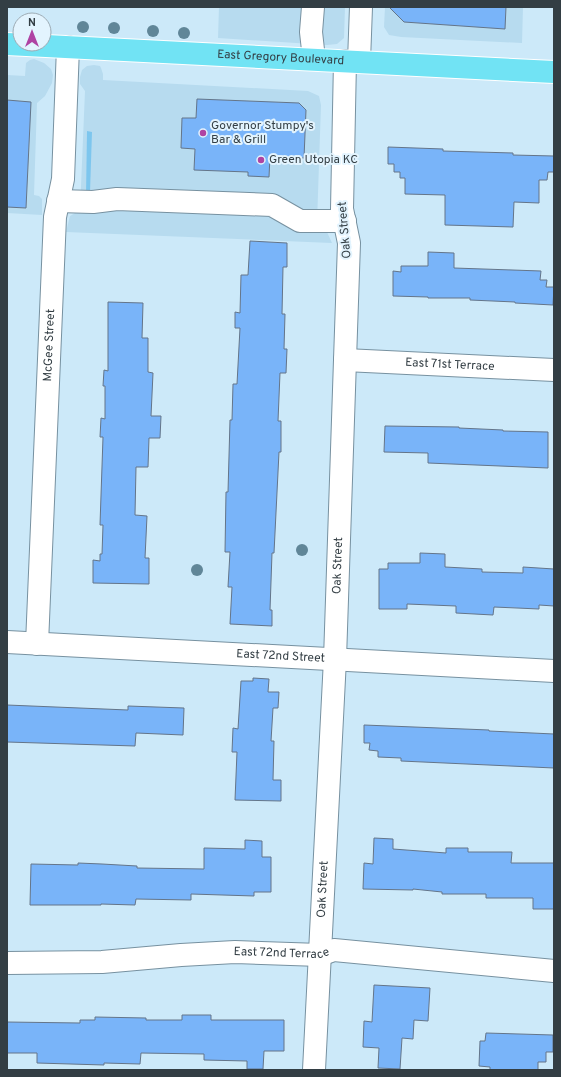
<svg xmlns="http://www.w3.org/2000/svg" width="561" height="1077" font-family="Overpass,sans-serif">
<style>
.built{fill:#b7dbef}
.green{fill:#7dc6ee}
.building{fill:#79b4f9;stroke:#647589}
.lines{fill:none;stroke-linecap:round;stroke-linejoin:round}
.minor-casing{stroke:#7791a0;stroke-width:24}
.major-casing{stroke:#fff;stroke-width:24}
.minor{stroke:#fff;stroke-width:22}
.major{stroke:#71e3f4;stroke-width:22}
.tree{fill:#608698}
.poi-dot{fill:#af43a3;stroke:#e3f4fe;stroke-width:1.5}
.labels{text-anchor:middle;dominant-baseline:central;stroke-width:4;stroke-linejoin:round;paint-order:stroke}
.street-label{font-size:12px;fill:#333e44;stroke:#e3f4fe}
.poi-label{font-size:12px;fill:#333e44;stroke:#e3f4fe;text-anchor:start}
</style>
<rect width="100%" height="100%" fill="#cce9f9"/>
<!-- built -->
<g class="built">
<polygon points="219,7 345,7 344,38 337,44 327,45 218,38"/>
<polygon points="385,7 523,7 522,43 401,37 389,35 384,27"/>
<polygon points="34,59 44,63 51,69 53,75 52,83 45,96 37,103 34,195 39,196 42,199 42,215 7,213 7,75 25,76 26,63 30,60"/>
<polygon points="94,65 100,66 101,68 103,74 103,80 308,91 319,96 321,105 317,223 327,232 332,243 66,232 70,216 80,210 85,91 80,84 80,77 82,70 87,66"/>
</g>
<!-- green -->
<polygon class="green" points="87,131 92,132 90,192 86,195"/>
<!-- building -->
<g class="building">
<polygon points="389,7 506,7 505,29 404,22"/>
<polygon points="197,99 299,103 306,110 304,158 270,156 269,177 248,176 248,172 194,170 195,149 181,148 182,118 196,118"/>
<polygon points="7,100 31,102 26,208 7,207"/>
<polygon points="388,147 443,149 443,151 513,153 513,155 554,156 554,172 548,172 547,180 539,180 539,203 514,202 513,227 445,225 445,195 405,194 405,178 400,178 400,172 394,172 394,164 388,164"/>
<polygon points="250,241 287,243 287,267 283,267 282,314 285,314 284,349 287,349 286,373 280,373 278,421 281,421 281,452 279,452 274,553 272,553 270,610 272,610 272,626 230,624 232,587 228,587 230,552 225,552 226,492 228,492 230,420 232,420 233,384 237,384 240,328 235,328 235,312 240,313 241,275 248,275"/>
<polygon points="428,252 454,253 454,268 541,271 540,280 547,280 546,287 554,287 553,305 515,303 515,302 470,300 470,298 428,298 428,297 393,296 393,271 401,272 401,266 428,266"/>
<polygon points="108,302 143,303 142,338 148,338 148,372 153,373 151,416 161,416 160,438 149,438 148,467 136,467 135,515 147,516 145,558 149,558 149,584 93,583 93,560 100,561 100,554 102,554 103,525 100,525 103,437 100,437 101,418 105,419 105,386 103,386 104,370 108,371"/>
<polygon points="385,426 459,427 459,428 503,430 503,431 548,432 548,468 428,463 428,453 384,452"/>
<polygon points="420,553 445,554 445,567 482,569 482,572 523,573 523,567 554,569 554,606 539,605 539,609 494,607 493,615 456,613 456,606 407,604 407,609 379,609 379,569 388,569 388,563 420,563"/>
<polygon points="253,678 269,679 268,692 279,692 278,708 273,708 271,741 274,741 273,780 281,780 281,801 235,800 237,752 232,752 233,728 238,729 241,681 253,681"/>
<polygon points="7,705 128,710 128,706 184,708 183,735 136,733 135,746 7,742"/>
<polygon points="364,725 489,730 489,731 554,734 554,768 401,761 401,758 378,757 378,751 369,750 370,743 364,743"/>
<polygon points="374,838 393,839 393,849 446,853 446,848 468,848 468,852 512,852 511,863 554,863 554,909 533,909 533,898 486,898 486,894 442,894 442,892 413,889 413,890 363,889 364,863 373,864"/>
<polygon points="245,840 262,841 262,857 271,857 271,892 254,892 254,896 191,894 191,900 136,899 135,905 101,904 101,905 30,905 31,864 78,865 78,863 102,864 137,866 137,868 204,869 204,848 245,849"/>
<polygon points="374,985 430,988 428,1021 414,1020 413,1039 402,1038 400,1069 378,1068 379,1048 363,1047 364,1021 372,1022"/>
<polygon points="182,1015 211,1015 211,1020 284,1020 284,1051 264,1051 263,1069 247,1069 247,1061 204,1060 204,1054 141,1053 140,1064 104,1063 104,1065 37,1063 37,1053 7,1053 7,1022 80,1023 80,1020 95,1020 95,1017 146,1018 146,1020 182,1020"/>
<polygon points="486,1033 553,1035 553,1052 546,1052 546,1062 538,1062 538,1070 490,1070 490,1067 479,1066 480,1041 485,1041"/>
</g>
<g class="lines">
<defs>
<g id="minor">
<polyline points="313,7 311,32 314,59"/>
<polyline points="359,61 361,7"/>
<polyline points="58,201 93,202 117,199 272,205 300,221 345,221"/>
<path id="s1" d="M 345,360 L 554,370"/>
<path id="s2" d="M 7,642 L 554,671"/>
<path id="s3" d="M 37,644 L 55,217 L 63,179 L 68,47"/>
<path id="s4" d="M 7,963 L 102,962 L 181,955 L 235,952 L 320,955 L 334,950 L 554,971"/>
<path id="s5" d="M 314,1070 L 335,659 L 345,360 L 349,243 L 342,209 L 345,61"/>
</g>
<g id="major">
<path id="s6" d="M 7,44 L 554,72"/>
</g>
</defs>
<!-- minor casing -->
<use href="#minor" class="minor-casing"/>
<!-- major casing -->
<use href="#major" class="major-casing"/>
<!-- minor -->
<use href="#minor" class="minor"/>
<!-- major -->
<use href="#major" class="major"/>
</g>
<!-- trees -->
<g class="tree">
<circle cx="83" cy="27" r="6"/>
<circle cx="114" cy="28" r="6"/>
<circle cx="153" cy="31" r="6"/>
<circle cx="184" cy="33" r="6"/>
<circle cx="302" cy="550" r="6"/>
<circle cx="197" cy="570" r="6"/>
</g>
<!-- markers -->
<g class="poi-dot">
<circle cx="203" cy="133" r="4"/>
<circle cx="261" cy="160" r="4"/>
</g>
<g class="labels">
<!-- street labels -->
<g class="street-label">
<text stroke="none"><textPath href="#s6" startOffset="274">East Gregory Boulevard</textPath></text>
<text transform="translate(345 230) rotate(-95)">Oak Street</text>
<text stroke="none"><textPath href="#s3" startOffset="299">McGee Street</textPath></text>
<text stroke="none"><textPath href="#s1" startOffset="105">East 71st Terrace</textPath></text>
<text stroke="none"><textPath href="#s5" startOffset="505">Oak Street</textPath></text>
<text stroke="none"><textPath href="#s2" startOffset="274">East 72nd Street</textPath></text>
<text stroke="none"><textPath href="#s5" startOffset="181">Oak Street</textPath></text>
<text stroke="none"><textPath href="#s4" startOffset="275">East 72nd Terrace</textPath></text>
</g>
<!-- poi labels -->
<g class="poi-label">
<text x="211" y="126">Governor Stumpy's<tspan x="211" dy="14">Bar &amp; Grill</tspan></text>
<text x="269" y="160">Green Utopia KC</text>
</g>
</g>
<!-- border -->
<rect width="561" height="1077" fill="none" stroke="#333e44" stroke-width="16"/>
<!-- north arrow -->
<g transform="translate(32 32)"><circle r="19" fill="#e3f4fe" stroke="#9dabb4"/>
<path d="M0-3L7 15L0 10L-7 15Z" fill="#af43a3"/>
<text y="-6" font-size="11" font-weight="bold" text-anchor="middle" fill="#333e44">N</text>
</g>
</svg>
